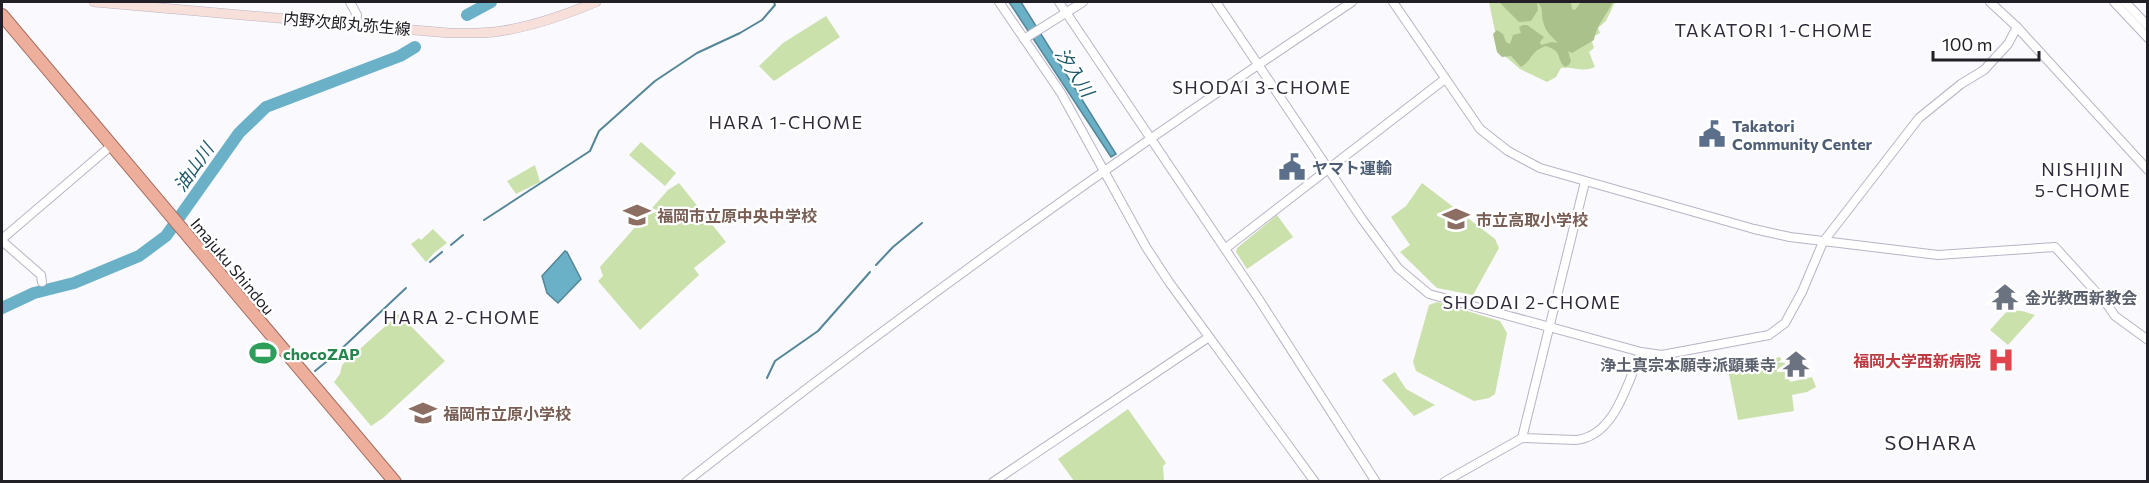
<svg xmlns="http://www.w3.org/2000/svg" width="2149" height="483" font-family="Commissioner,'Noto Sans JP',sans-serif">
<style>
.green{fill:#cae1ac}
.forest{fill:#aac18b}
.water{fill:#6ab1c7;stroke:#548697;stroke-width:1.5}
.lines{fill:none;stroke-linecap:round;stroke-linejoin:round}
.stream{stroke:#548697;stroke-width:2}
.river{stroke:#6ab1c7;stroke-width:12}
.tertiary-casing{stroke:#b9b3c6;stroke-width:10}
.secondary-casing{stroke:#b9b3c6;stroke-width:10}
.trunk-casing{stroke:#a36f63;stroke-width:14}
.tertiary{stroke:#fff;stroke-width:8}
.secondary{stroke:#f8e0da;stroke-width:9}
.trunk{stroke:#eeae9c;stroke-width:12}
.labels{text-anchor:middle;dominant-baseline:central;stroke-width:4.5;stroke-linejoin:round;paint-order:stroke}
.street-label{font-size:16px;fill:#222027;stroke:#fff}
.service-label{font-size:16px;font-weight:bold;fill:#4e5e75;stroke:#fff;text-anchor:start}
.education-label{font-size:16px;font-weight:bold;fill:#785e54;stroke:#fff;text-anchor:start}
.worship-label{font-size:16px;font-weight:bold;fill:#5b616d;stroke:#fff;text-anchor:start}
.leisure-label{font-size:16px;font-weight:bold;fill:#27864d;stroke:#fff;text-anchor:start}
.health-label{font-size:16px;font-weight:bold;fill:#be3a42;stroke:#fff;text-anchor:end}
.neighbourhood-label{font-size:18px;letter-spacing:1.5px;fill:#302a3a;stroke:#fff}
.water-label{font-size:18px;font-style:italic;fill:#1e5869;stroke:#fff}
.quarter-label{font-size:20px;letter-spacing:1.5px;fill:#302a3a;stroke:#fff}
</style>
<rect width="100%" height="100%" fill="#faf9fd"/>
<!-- green -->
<g class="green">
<path d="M 1489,2 L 1615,2 L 1606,21 L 1598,28 L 1600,33 L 1591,38 L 1594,48 L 1589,52 L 1595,67 C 1580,73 1576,66 1561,68 L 1556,77 L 1547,82 L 1520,69 L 1499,51 Z"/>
<polygon points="826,16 840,37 774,81 759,66 783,43"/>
<polygon points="641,142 676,173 665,186 629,155"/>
<polygon points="535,165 540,182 516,194 507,181"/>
<polygon points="679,183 726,242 694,268 699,275 640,330 598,281 603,276 600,267 668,190"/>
<polygon points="1422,183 1495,239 1499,248 1473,295 1437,288 1400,252 1410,245 1391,217 1406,206"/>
<polygon points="1277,215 1293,237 1247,269 1236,252 1237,248"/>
<polygon points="433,229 447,243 434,253 426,262 411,244 419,238 421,240"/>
<polygon points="1437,302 1500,321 1507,333 1495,394 1489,398 1474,401 1416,371 1413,362 1429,305"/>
<polygon points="2008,310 2022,311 2035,315 2008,345 1990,330"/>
<polygon points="399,314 445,361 383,418 371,426 334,382 340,374 342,365"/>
<polygon points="1780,357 1782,361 1784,360 1790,382 1812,377 1816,387 1807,392 1792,395 1794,411 1738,420 1729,374 1735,373 1734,368"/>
<polygon points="1395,372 1406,389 1435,405 1414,416 1382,380"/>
<polygon points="1128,409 1166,463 1163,466 1164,481 1074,481 1058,459"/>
</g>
<!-- forest -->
<path class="forest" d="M 1499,2 L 1567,2 L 1571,3 L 1572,9 L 1575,10 L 1581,2 L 1613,2 C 1607,14 1595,28 1594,40 L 1572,53 L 1568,51 L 1571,61 L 1569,65 L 1565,67 C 1555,58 1564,52 1546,46 C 1529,52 1534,59 1521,67 L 1511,56 L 1502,57 L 1497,52 L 1493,34 L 1497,30 L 1503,34 L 1506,42 L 1510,44 L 1513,35 L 1521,33 L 1519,27 L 1523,25 L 1527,25 L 1544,37 L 1540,42 L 1541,45 L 1552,42 L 1558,43 C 1551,36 1545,31 1543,21 C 1541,13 1544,8 1537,2 L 1538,10 L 1531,21 L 1519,22 Z"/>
<!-- water -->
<g class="water">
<polygon points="1009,2 1021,2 1116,154 1111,157"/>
<polygon points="565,251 567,252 581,279 558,303 547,293 542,276"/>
</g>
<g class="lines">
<!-- stream -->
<g class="stream">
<polyline points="484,220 590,151 599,131 655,81 697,53 740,33 762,20 775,5 774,2"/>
<polyline points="451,245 463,235"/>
<polyline points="430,262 442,252"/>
<polyline points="876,265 893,247 922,223"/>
<polyline points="315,371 337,353 406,288"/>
<polyline points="767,378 775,361 818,331 870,272"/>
</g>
<!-- river -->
<g class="river">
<polyline points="467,15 491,2"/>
<polyline points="2,308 34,293 74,283 139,256 166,236 239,133 266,107 400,56 415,47"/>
</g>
<defs>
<g id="tertiary">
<polyline points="350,2 357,15 356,24"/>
<polyline points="999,2 1061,93 1146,247 1169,282 1315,482"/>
<polyline points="1059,2 1258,298 1376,482"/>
<polyline points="1216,2 1362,219 1398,268 1429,294 1641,352 1662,355 1769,335 1785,323 1802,292 1823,242 1919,118 1961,84 1984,70 2008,44 2017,27"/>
<polyline points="1393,2 1480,129 1508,151 1540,168 1754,229 1790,237 1938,255 2055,247 2106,303 2115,316 2148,340"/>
<polyline points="1990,2 2017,27 2148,170"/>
<polyline points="2114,2 2148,38"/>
<polyline points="2125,2 2148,26"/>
<polyline points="1024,39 1083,2"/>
<polyline points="2,239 112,145"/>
<polyline points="2,241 41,275 42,282"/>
<polyline points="1226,248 1445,79"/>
<polyline points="1522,438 1585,182"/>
<path d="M 686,482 C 901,313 1124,153 1352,2"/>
<polyline points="993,482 1209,337"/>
<path d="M 1444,482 L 1522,438 L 1575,440 C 1615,437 1627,383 1641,352"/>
</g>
<path id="secondary" d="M 94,2 L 449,33 C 466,33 484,34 501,31 C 534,26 565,15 596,2"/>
<polyline id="trunk" points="2,15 395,482"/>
</defs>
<!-- tertiary casing -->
<use href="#tertiary" class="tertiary-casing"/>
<!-- secondary casing -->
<use href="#secondary" class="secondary-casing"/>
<!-- trunk casing -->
<use href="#trunk" class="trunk-casing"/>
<!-- tertiary -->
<use href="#tertiary" class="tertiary"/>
<!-- secondary -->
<use href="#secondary" class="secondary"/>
<!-- trunk -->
<use href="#trunk" class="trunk"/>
</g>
<!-- icons -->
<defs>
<symbol id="civic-bare" viewBox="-9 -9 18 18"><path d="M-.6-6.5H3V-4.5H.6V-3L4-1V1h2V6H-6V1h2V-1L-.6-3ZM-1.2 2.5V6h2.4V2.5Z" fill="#5c6f8a" stroke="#fff" stroke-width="2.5" paint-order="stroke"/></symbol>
<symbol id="school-bare" viewBox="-9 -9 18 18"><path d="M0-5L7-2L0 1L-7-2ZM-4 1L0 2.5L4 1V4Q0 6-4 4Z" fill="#8d6e63" stroke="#fff" stroke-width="2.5" paint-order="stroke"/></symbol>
<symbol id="temple-bare" viewBox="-9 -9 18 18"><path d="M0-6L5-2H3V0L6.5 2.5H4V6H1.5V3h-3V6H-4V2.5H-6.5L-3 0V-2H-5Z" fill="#6b7280" stroke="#fff" stroke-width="2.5" paint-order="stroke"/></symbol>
<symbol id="stadium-bare" viewBox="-9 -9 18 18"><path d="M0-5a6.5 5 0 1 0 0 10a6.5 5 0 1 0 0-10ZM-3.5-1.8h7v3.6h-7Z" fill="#2e9e5b" stroke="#fff" stroke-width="2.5" paint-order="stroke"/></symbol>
<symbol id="hospital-bare" viewBox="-9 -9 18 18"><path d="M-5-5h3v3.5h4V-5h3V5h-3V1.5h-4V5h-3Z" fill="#e0444e" stroke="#fff" stroke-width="2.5" paint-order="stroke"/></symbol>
</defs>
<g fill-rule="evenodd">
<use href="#civic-bare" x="1693" y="115" width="38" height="38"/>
<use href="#civic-bare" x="1273" y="148" width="38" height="38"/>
<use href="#school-bare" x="618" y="196" width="38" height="38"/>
<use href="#school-bare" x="1437" y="200" width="38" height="38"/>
<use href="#temple-bare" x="1986" y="278" width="38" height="38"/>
<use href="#stadium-bare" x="244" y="334" width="38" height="38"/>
<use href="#hospital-bare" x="1982" y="341" width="38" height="38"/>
<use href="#temple-bare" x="1777" y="345" width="38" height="38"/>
<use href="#school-bare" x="404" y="394" width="38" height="38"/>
</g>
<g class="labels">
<!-- street labels -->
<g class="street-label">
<text transform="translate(347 23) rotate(5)">内野次郎丸弥生線</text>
<text transform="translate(233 266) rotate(50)">Imajuku Shindou</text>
</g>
<!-- service labels -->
<g class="service-label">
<text x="1732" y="125">Takatori<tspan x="1732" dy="18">Community Center</tspan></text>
<text x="1312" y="167">ヤマト運輸</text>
</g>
<!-- education labels -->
<g class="education-label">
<text x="657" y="215">福岡市立原中央中学校</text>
<text x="1476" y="219">市立高取小学校</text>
<text x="443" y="413">福岡市立原小学校</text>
</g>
<!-- worship labels -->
<g class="worship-label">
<text x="2025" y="297">金光教西新教会</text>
<text x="1776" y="364" text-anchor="end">浄土真宗本願寺派顕乗寺</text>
</g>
<!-- leisure labels -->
<g class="leisure-label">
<text x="283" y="353">chocoZAP</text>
</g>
<!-- health labels -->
<g class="health-label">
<text x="1981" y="360">福岡大学西新病院</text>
</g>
<!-- neighbourhood labels -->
<g class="neighbourhood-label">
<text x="1774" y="30">TAKATORI 1-CHOME</text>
<text x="1262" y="87">SHODAI 3-CHOME</text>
<text x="786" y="122">HARA 1-CHOME</text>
<text x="2083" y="169">NISHIJIN<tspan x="2083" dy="21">5-CHOME</tspan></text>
<text x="1532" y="302">SHODAI 2-CHOME</text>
<text x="462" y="317">HARA 2-CHOME</text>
</g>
<!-- water labels -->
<g class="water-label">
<text transform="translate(1075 72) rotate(57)">汐入川</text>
<text transform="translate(193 167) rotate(-55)">油山川</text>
</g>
<!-- quarter labels -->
<g class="quarter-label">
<text x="1931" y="442">SOHARA</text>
</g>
</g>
<!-- border -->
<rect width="2149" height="483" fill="none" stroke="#222027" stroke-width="6"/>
<!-- scale -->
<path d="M1933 51v9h106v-9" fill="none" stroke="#222027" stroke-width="3"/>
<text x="1942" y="51" font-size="18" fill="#222027" stroke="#ffffff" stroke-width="4.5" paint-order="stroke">100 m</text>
</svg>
